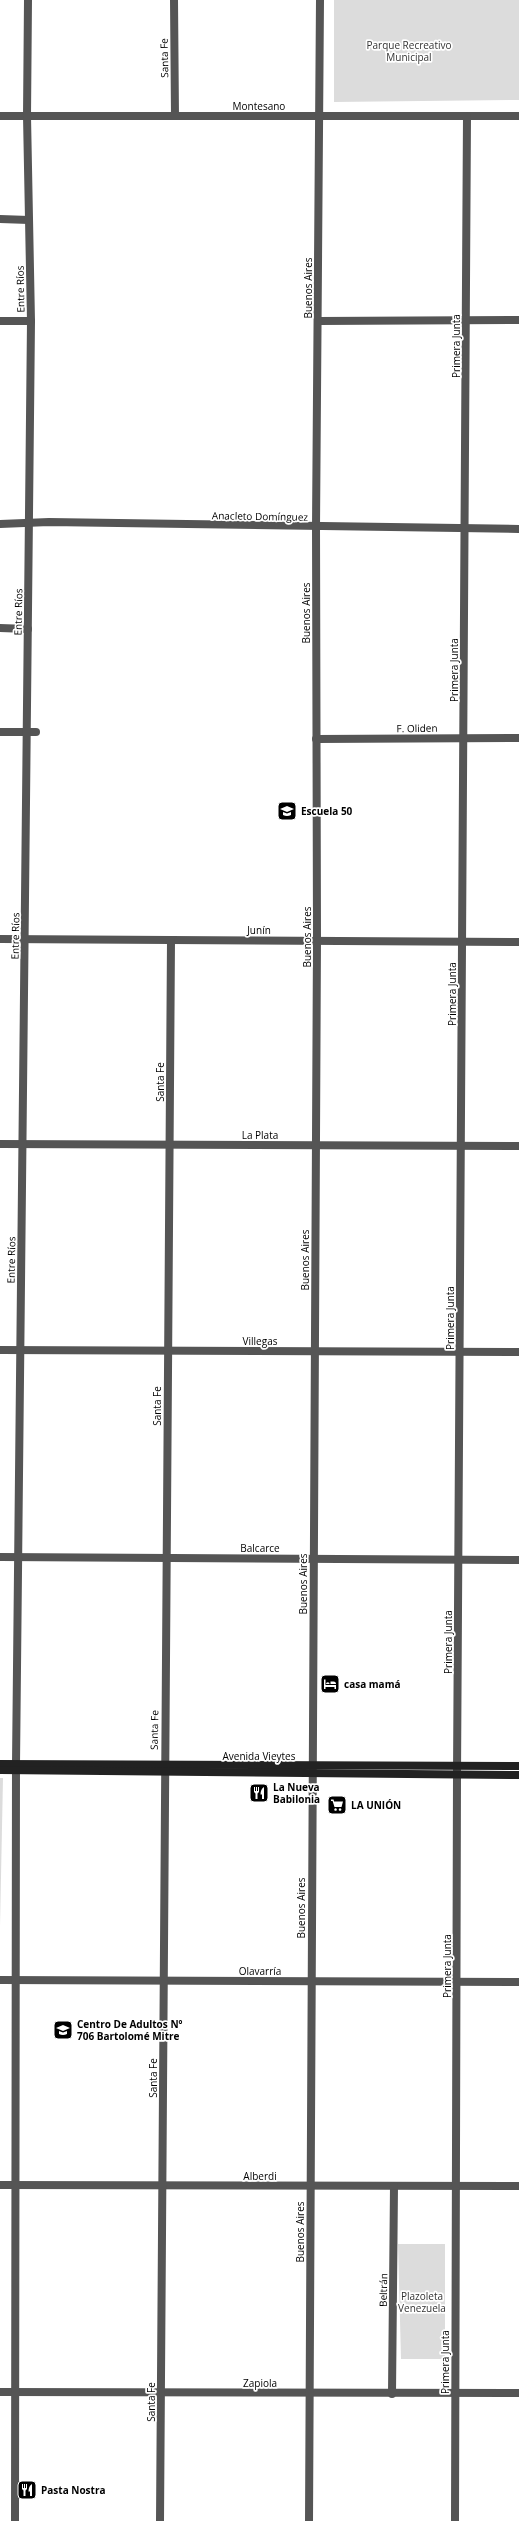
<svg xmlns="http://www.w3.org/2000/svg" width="519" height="2521" font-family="'Open Sans',sans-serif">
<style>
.green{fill:#dcdcdc}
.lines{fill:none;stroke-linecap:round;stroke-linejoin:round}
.minor{stroke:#555;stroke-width:8}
.secondary{stroke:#222;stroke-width:8}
.labels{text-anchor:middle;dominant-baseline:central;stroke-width:3.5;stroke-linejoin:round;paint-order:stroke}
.park-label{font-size:10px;fill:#333;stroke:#fff}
.street-label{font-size:10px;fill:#000;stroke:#fff}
.poi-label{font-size:10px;font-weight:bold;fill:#000;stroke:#fff;text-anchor:start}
</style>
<rect width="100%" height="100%" fill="#fff"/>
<!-- green -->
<g class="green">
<polygon points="334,0 519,0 519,100 334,102"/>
<polygon points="0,1778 3,1778 0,1926"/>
<polygon points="398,2244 445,2244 445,2359 401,2359"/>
</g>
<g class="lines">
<!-- minor -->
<g class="minor">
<polyline points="174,0 175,116"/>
<polyline points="0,116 519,116"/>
<polyline points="0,219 29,220"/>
<polyline points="0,321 31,321"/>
<polyline points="318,321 519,320"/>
<polyline points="0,524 49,522 519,529"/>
<polyline points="0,628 28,629"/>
<polyline points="0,732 36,732"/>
<polyline points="316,739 519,738"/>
<polyline points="0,939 519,942"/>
<polyline points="0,1144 519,1146"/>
<polyline points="0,1350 519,1352"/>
<polyline points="0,1557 519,1560"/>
<polyline points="0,1980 519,1982"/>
<polyline points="0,2185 519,2186"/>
<polyline points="0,2392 519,2393"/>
<polyline points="392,2394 394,2186"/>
<polyline points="15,2521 16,1764 31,321 27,116 28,0"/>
<polyline points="160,2521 171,940"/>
<polyline points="309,2521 317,939 316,527 320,0"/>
<polyline points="455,2521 457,1775 467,116"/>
</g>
<!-- secondary -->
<g class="secondary">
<polyline points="0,1764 519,1766"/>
<polyline points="0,1770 519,1775"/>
</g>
</g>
<!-- icons -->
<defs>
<symbol id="school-square" viewBox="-11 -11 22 22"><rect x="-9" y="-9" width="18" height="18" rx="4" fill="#000" stroke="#fff"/><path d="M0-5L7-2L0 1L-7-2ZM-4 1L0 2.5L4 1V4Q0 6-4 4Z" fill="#fff"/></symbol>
<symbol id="hotel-square" viewBox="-11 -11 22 22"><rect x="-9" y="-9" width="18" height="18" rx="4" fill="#000" stroke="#fff"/><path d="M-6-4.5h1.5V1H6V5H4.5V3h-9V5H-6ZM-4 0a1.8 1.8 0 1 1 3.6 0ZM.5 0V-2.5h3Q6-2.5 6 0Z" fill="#fff"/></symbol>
<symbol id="restaurant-square" viewBox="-11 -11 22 22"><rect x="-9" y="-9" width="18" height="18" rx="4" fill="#000" stroke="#fff"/><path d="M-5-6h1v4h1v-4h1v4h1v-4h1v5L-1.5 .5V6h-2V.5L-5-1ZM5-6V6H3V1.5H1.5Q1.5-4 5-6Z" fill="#fff"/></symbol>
<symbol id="supermarket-square" viewBox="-11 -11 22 22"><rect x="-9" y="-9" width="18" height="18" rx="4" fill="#000" stroke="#fff"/><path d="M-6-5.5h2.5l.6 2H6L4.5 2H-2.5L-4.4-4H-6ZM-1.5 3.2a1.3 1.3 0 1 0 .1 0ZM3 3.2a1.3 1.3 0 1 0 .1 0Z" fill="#fff"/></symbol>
</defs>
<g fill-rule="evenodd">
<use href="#school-square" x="276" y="800" width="22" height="22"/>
<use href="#hotel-square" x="319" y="1673" width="22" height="22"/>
<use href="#restaurant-square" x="248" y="1782" width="22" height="22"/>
<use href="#supermarket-square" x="326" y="1794" width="22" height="22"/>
<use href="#school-square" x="52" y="2019" width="22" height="22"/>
<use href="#restaurant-square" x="16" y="2479" width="22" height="22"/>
</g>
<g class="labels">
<!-- park labels -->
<g class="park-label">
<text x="409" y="45">Parque Recreativo<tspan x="409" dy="12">Municipal</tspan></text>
<text x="422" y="2296">Plazoleta<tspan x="422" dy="12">Venezuela</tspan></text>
</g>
<!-- street labels -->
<g class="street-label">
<text transform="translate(164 58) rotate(-91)">Santa Fe</text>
<text x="259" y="106">Montesano</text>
<text transform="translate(308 288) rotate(-90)">Buenos Aires</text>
<text transform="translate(20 289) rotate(-91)">Entre Ríos</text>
<text transform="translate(456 346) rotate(-90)">Primera Junta</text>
<text transform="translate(260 516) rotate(1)">Anacleto Domínguez</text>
<text transform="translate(18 612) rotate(-89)">Entre Ríos</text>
<text transform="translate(306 613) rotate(-90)">Buenos Aires</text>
<text transform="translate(454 670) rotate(-90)">Primera Junta</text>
<text transform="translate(417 728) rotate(-1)">F. Oliden</text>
<text x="259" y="930">Junín</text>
<text transform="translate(15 936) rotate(-89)">Entre Ríos</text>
<text transform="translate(307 937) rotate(-90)">Buenos Aires</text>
<text transform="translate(452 994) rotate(-90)">Primera Junta</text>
<text transform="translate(160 1082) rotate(-90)">Santa Fe</text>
<text x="260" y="1135">La Plata</text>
<text transform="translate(11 1260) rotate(-89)">Entre Ríos</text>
<text transform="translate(305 1260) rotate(-90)">Buenos Aires</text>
<text transform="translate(450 1318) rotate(-90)">Primera Junta</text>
<text x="260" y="1341">Villegas</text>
<text transform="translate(157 1406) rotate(-90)">Santa Fe</text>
<text x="260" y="1548">Balcarce</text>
<text transform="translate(303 1584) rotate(-90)">Buenos Aires</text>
<text transform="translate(448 1642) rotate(-90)">Primera Junta</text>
<text transform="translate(154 1730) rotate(-89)">Santa Fe</text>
<text x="259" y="1756">Avenida Vieytes</text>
<text transform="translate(301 1908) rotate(-90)">Buenos Aires</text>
<text transform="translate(447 1966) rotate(-90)">Primera Junta</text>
<text x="260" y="1971">Olavarría</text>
<text transform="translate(153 2078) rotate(-90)">Santa Fe</text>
<text x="260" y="2176">Alberdi</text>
<text transform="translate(300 2232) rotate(-90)">Buenos Aires</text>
<text transform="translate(383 2290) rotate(-89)">Beltrán</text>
<text transform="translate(445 2362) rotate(-90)">Primera Junta</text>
<text x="260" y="2383">Zapiola</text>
<text transform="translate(151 2402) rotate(-90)">Santa Fe</text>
</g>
<!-- poi labels -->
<g class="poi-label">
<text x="301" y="811">Escuela 50</text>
<text x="344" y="1684">casa mamá</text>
<text x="273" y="1787">La Nueva<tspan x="273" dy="12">Babilonia</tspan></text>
<text x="351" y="1805">LA UNIÓN</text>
<text x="77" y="2024">Centro De Adultos Nº<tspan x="77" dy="12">706 Bartolomé Mitre</tspan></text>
<text x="41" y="2490">Pasta Nostra</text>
</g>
</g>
</svg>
